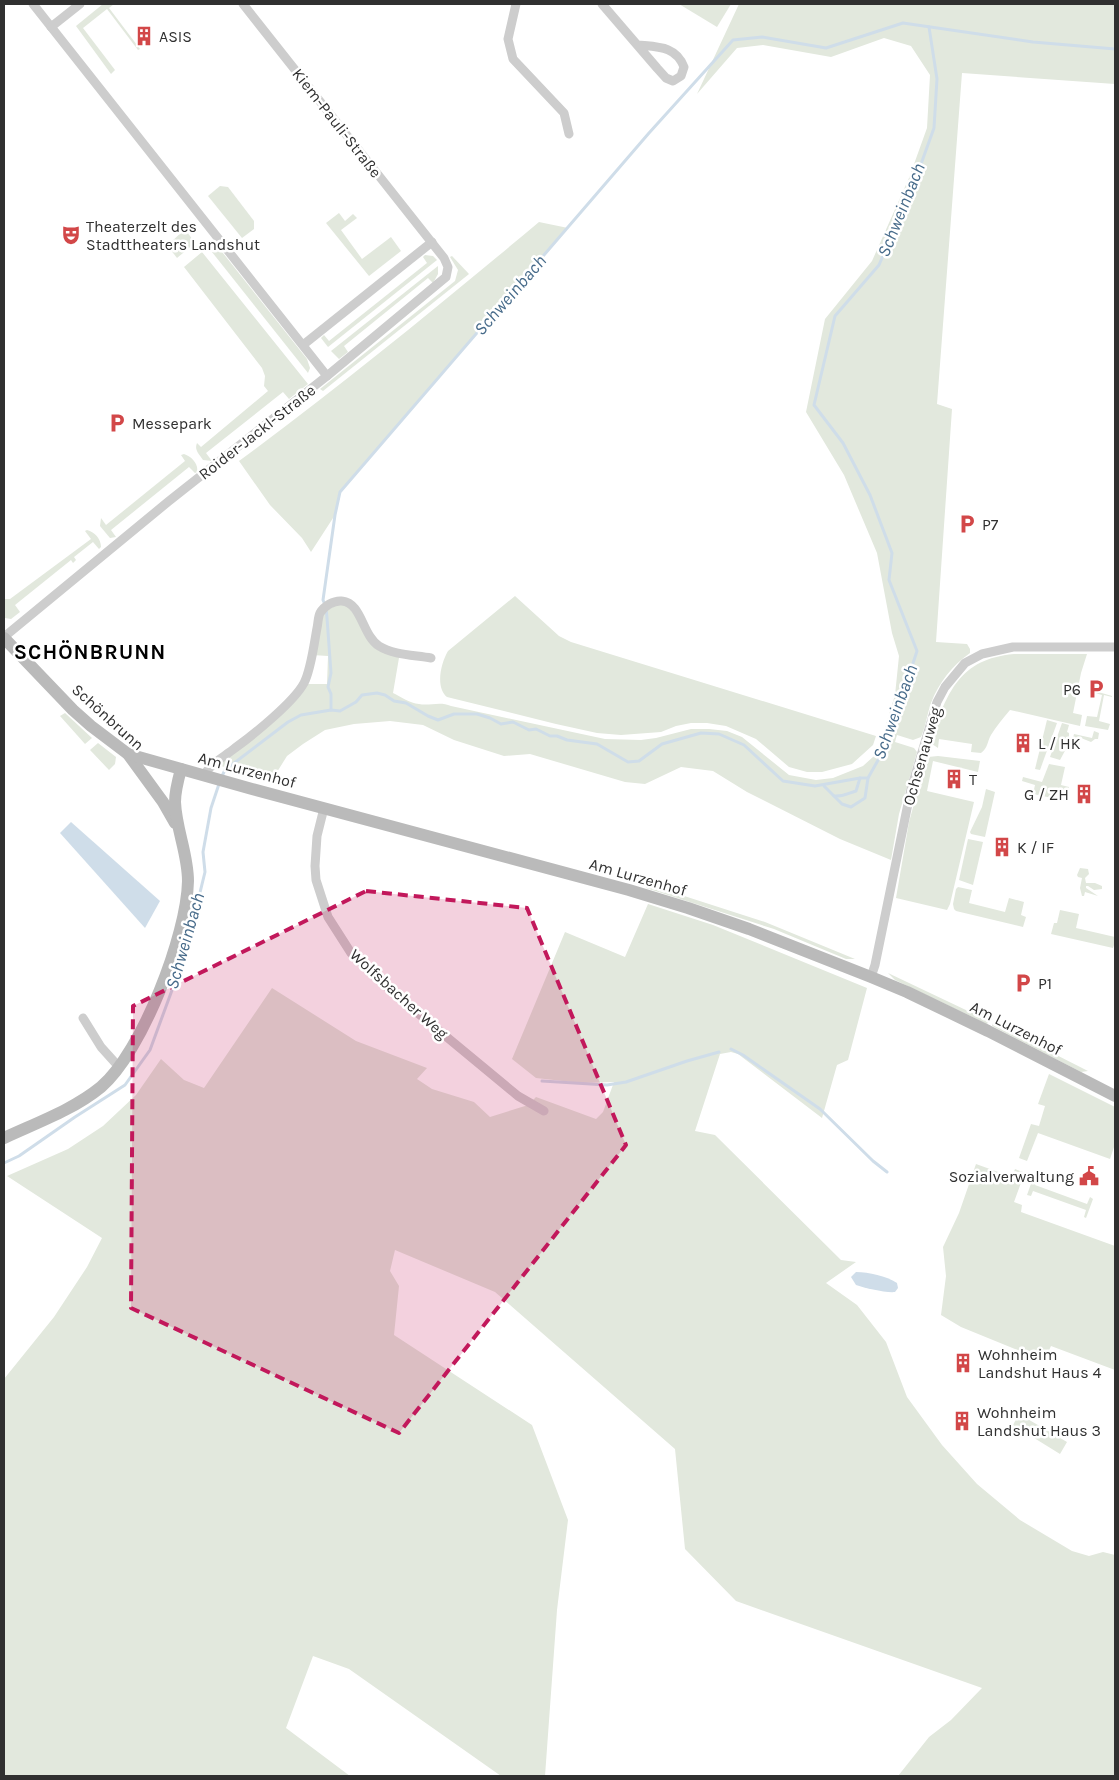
<svg xmlns="http://www.w3.org/2000/svg" width="1119" height="1780" font-family="Karla,sans-serif">
<style>
.green{fill:#e2e8dd}
.water{fill:#cfdde9}
.lines{fill:none;stroke-linecap:round;stroke-linejoin:round}
.stream{stroke:#cfdde9;stroke-width:3}
.street{stroke:#cdcdcd;stroke-width:9}
.secondary{stroke:#bababa;stroke-width:12}
.marked{fill:#c2185b;fill-opacity:0.2;stroke:#c2185b;stroke-width:4;stroke-dasharray:10 6;stroke-linejoin:round}
.labels{text-anchor:middle;dominant-baseline:central;stroke-width:5;stroke-linejoin:round;paint-order:stroke}
.poi-label{font-size:16px;fill:#303030;stroke:#fff;text-anchor:start}
.street-label{font-size:16px;fill:#303030;stroke:#fff}
.water-label{font-size:18px;font-style:italic;fill:#476b8a;stroke:#fff}
.district-label{font-size:21px;font-weight:bold;letter-spacing:1px;fill:#000;stroke:#fff}
</style>
<rect width="100%" height="100%" fill="#fff"/>
<!-- green -->
<g class="green">
<polygon points="103,4 114,4 109,8 140,49 138,50 107,9 83,28 115,70 111,74 76,26"/>
<polygon points="679,4 731,4 717,27"/>
<path d="M 739,4 L 1115,4 L 1115,84 L 962,73 L 937,404 L 952,409 L 936,642 L 967,644 L 970,649 L 970,653 C 952,666 939,682 931,703 C 927,714 926,726 921,737 L 913,740 L 897,735 L 895,742 L 914,748 L 917,752 L 899,814 L 891,860 L 840,839 L 747,792 L 713,771 L 681,767 L 645,784 L 625,782 L 530,754 L 504,756 L 454,740 L 423,725 L 390,721 L 354,724 L 325,730 L 303,744 L 287,756 L 277,772 L 257,776 L 221,766 L 209,766 L 308,684 L 327,684 L 328,656 L 312,655 L 320,614 L 344,601 L 372,639 L 400,652 L 393,693 C 401,697 410,703 419,704 C 430,706 440,701 451,706 L 605,739 L 641,740 L 656,738 L 691,729 L 709,729 L 727,731 L 742,737 L 789,775 L 816,780 L 833,778 L 863,766 L 874,756 L 882,738 L 895,695 L 899,656 L 892,633 L 877,553 L 844,475 L 806,412 L 825,319 L 872,261 L 909,178 L 927,128 L 930,75 L 911,46 L 884,38 L 831,57 L 763,45 L 737,48 L 697,94 Z"/>
<polygon points="220,186 228,187 254,221 254,229 242,238 208,196"/>
<polygon points="339,213 345,221 353,214 357,218 341,230 362,259 391,237 401,251 369,276 326,223"/>
<path d="M 539,222 L 568,228 L 340,492 L 335,515 L 311,552 L 302,538 L 270,505 L 239,461 C 342,385 441,304 539,222 Z"/>
<polygon points="185,229 195,243 177,258 170,249 170,243"/>
<polygon points="215,243 307,359 310,368 308,373 208,247"/>
<path d="M 202,252 L 308,384 L 289,399 L 283,392 L 206,453 L 212,461 L 203,460 C 199,454 194,450 197,443 L 201,447 L 268,391 L 264,386 L 265,376 L 262,368 L 184,267 Z"/>
<polygon points="425,255 433,256 437,260 328,347 321,338 324,335 329,341 427,263 423,257"/>
<polygon points="452,256 469,274 323,391 320,389 455,281 458,270 450,257"/>
<polygon points="438,266 438,274 433,283 428,278 344,346 348,352 339,359 331,351"/>
<path d="M 184,454 C 191,456 199,464 197,472 L 195,473 L 189,467 L 111,530 L 116,537 L 110,538 L 100,526 L 101,518 L 106,525 L 185,461 L 181,455 Z"/>
<path d="M 87,530 C 95,532 101,539 101,547 L 99,549 L 93,542 L 74,557 L 76,560 L 73,563 L 71,560 L 15,605 L 20,612 L 11,619 L 5,618 L 4,617 L 4,599 L 10,599 L 91,539 L 85,531 Z"/>
<path d="M 515,596 L 559,636 L 571,642 L 876,736 L 873,745 L 852,764 L 822,772 L 807,772 L 789,767 L 756,739 L 726,726 L 707,723 L 691,723 L 676,726 L 661,732 L 621,735 L 597,733 L 556,724 L 447,697 C 435,687 441,663 448,651 Z"/>
<path d="M 1014,654 L 1087,654 L 1081,673 L 1073,713 L 1082,715 L 1080,726 L 1010,710 C 1003,718 996,727 991,735 C 987,742 988,748 981,753 L 971,752 L 972,744 L 939,739 L 938,748 L 932,744 L 931,738 C 948,692 959,659 1014,654 Z"/>
<polygon points="1095,691 1112,696 1112,697 1104,695 1099,721 1110,724 1108,730 1085,726 1087,716 1097,717 1102,695 1095,693"/>
<polygon points="65,713 92,738 85,744 60,716"/>
<polygon points="1047,720 1057,723 1040,770 1035,769"/>
<polygon points="1062,723 1069,725 1067,732 1069,733 1069,737 1073,738 1074,734 1092,738 1094,731 1099,733 1098,739 1095,739 1091,742 1081,738 1078,749 1067,747 1060,760 1050,757"/>
<polygon points="98,743 116,757 115,764 109,770 90,750"/>
<polygon points="938,756 980,761 978,772 933,761 927,791 974,802 950,904 947,910 896,898 909,822 925,764 928,757"/>
<polygon points="1049,764 1065,767 1061,785 1069,787 1066,801 1062,800 1063,796 1053,794 1052,798 1033,794 1035,785 1022,781 1023,777 1042,782"/>
<polygon points="986,789 995,792 985,837 971,834 970,832 982,807"/>
<polygon points="968,839 983,842 973,885 959,880"/>
<polygon points="1080,868 1088,869 1089,874 1085,878 1086,883 1095,883 1102,886 1102,889 1094,890 1088,886 1086,886 1086,888 1098,896 1085,892 1084,896 1082,896 1080,888 1082,878 1078,877 1077,875"/>
<polygon points="647,884 765,922 855,959 846,959 774,929 646,888"/>
<polygon points="958,887 972,890 969,903 1005,912 1009,898 1024,902 1021,915 1026,917 1023,927 956,911 954,909 953,904 956,889"/>
<polygon points="648,904 713,925 867,988 848,1060 837,1065 822,1118 738,1054 731,1052 720,1054 695,1131 715,1135 841,1260 856,1262 826,1283 857,1305 886,1342 907,1397 942,1445 977,1484 1020,1520 1072,1551 1089,1556 1103,1552 1115,1555 1115,1776 898,1776 929,1737 951,1720 982,1688 736,1601 685,1549 675,1449 495,1292 395,1250 390,1271 399,1286 394,1335 532,1425 568,1520 557,1610 545,1776 501,1776 349,1669 313,1656 286,1728 350,1776 4,1776 4,1379 54,1317 87,1267 102,1238 7,1176 68,1149 103,1126 136,1095 161,1059 184,1080 204,1088 272,988 356,1041 427,1068 417,1079 432,1089 474,1102 490,1117 525,1106 527,1106 536,1097 596,1119 603,1112 614,1082 581,1083 536,1078 512,1059 565,932 625,957"/>
<polygon points="1060,910 1079,914 1076,928 1115,937 1115,945 1114,945 1113,948 1051,934 1054,923 1057,923"/>
<polygon points="888,973 989,1021 987,1024 895,980"/>
<polygon points="993,1023 1088,1071 1081,1072 992,1026"/>
<polygon points="1049,1074 1115,1107 1115,1144 1110,1159 1038,1133 1027,1161 1019,1158 1031,1124 1039,1126 1045,1106 1038,1104"/>
<polygon points="976,1164 1012,1177 1015,1169 1023,1172 1020,1180 1022,1180 1014,1202 1022,1205 1021,1212 1115,1246 1115,1370 1051,1346 1044,1361 961,1327 941,1315 946,1276 943,1247 959,1213"/>
<polygon points="1033,1178 1037,1180 1035,1185 1087,1204 1090,1197 1093,1199 1086,1218 1084,1217 1086,1210 1033,1191 1031,1196 1027,1195"/>
<polygon points="1019,1414 1067,1442 1060,1454 1013,1425"/>
</g>
<!-- water -->
<g class="water">
<polygon points="71,822 160,901 145,928 60,833"/>
<path d="M 856,1272 C 869,1272 886,1276 897,1283 L 898,1288 L 895,1292 C 886,1293 864,1288 856,1285 L 851,1277 Z"/>
</g>
<g class="lines">
<!-- stream -->
<g class="stream">
<polyline points="331,710 331,694 328,687 331,673 327,618 326,607 323,600 335,515 340,492 649,133 733,40 762,37 826,48 903,23 1033,42 1115,49"/>
<polyline points="221,778 225,770 288,722 301,715 331,710 340,711 356,702 362,695 377,693 385,695 394,701 406,703 428,716 438,720 454,714 477,714 490,718 501,724 513,722 529,730 536,729 550,736 557,736 567,740 597,744 628,762 639,761 662,744 701,733 719,734 744,745 783,781 815,786 860,778 868,778 886,746 917,651 889,580 892,553 870,495 843,443 814,405 835,316 879,265 912,189 934,128 937,79 929,27"/>
<path d="M 824,786 L 834,796 C 843,797 848,793 856,791 L 860,778"/>
<polyline points="834,796 842,804 851,807 865,798 868,778"/>
<polyline points="731,1049 743,1055 820,1109 873,1161 887,1172"/>
<polyline points="542,1081 607,1085 626,1082 687,1061 719,1052"/>
<polyline points="4,1163 19,1156 75,1117 125,1085 150,1050 182,963 195,913 205,872 203,852 211,808 219,784"/>
</g>
<!-- street -->
<g class="street">
<polyline points="33,4 327,376"/>
<polyline points="516,4 508,39 513,59 564,113 569,134"/>
<path d="M 602,4 L 657,68 L 666,78 L 673,81 L 681,76 L 684,67 C 676,46 658,47 638,45"/>
<polyline points="51,27 80,4"/>
<polyline points="303,345 432,242"/>
<polyline points="4,637 169,501 327,376 446,277 448,267 444,258 243,4"/>
<path d="M 204,775 C 211,763 224,757 235,748 C 253,735 294,702 304,683 C 311,670 314,644 317,628 C 318,624 318,617 320,613 C 324,606 334,600 342,601 C 362,603 362,635 379,646 C 393,655 415,655 431,658"/>
<polyline points="324,808 317,836 315,866 316,880 328,917 351,953 396,995 518,1096 544,1111"/>
<polyline points="871,977 875,965 911,789 937,702 945,687 965,663 982,654 1013,647 1115,647"/>
<polyline points="83,1018 101,1047 119,1067"/>
</g>
<!-- secondary -->
<g class="secondary">
<polyline points="4,638 73,710 91,726 128,754 163,802 175,823"/>
<polyline points="128,754 252,789 629,890 688,908 749,929 871,977 907,992 988,1031 1115,1096"/>
<path d="M 4,1138 C 36,1123 73,1110 101,1087 C 142,1052 187,935 188,881 C 188,854 176,829 175,802 C 175,791 178,780 181,769"/>
</g>
</g>
<!-- marked area -->
<path class="marked" d="M 366,891 L 527,908 L 626,1145 L 399,1433 L 131,1308 L 133,1006 Z"/>
<!-- icons -->
<defs>
<symbol id="building-bare" viewBox="-9 -9 18 18"><path d="M-4-6H4V6H1V3H-1V6H-4ZM-2.5-4.3h1.7v1.8h-1.7ZM.8-4.3h1.7v1.8H.8ZM-2.5-1h1.7V.8h-1.7ZM.8-1h1.7V.8H.8Z" fill="#d24748" stroke="#fff" stroke-width="2.5" paint-order="stroke"/></symbol>
<symbol id="theatre-bare" viewBox="-9 -9 18 18"><path d="M-5-5.5Q0-4 5-5.5V0Q5 5 0 6Q-5 5-5 0ZM-3.3-2.5H-1v1.5H-3.3ZM1-2.5H3.3v1.5H1ZM-2.8 1Q0 5.5 2.8 1Z" fill="#d24748" stroke="#fff" stroke-width="2.5" paint-order="stroke"/></symbol>
<symbol id="parking-bare" viewBox="-9 -9 18 18"><path d="M-3.5-5.5H1a3.5 3.5 0 0 1 0 7H-1V5.5H-3.5ZM-1-3.4V-.6H.8a1.4 1.4 0 0 0 0-2.8Z" fill="#d24748" stroke="#fff" stroke-width="2.5" paint-order="stroke"/></symbol>
<symbol id="civic-bare" viewBox="-9 -9 18 18"><path d="M-.6-6.5H3V-4.5H.6V-3L4-1V1h2V6H-6V1h2V-1L-.6-3ZM-1.2 2.5V6h2.4V2.5Z" fill="#d24748" stroke="#fff" stroke-width="2.5" paint-order="stroke"/></symbol>
</defs>
<g fill-rule="evenodd">
<use href="#building-bare" x="130" y="22" width="28" height="28"/>
<use href="#theatre-bare" x="57" y="221" width="28" height="28"/>
<use href="#parking-bare" x="103" y="409" width="28" height="28"/>
<use href="#parking-bare" x="953" y="510" width="28" height="28"/>
<use href="#parking-bare" x="1082" y="675" width="28" height="28"/>
<use href="#building-bare" x="1009" y="729" width="28" height="28"/>
<use href="#building-bare" x="940" y="765" width="28" height="28"/>
<use href="#building-bare" x="1070" y="780" width="28" height="28"/>
<use href="#building-bare" x="988" y="833" width="28" height="28"/>
<use href="#parking-bare" x="1009" y="969" width="28" height="28"/>
<use href="#civic-bare" x="1075" y="1162" width="28" height="28"/>
<use href="#building-bare" x="949" y="1349" width="28" height="28"/>
<use href="#building-bare" x="948" y="1407" width="28" height="28"/>
</g>
<g class="labels">
<!-- poi labels -->
<g class="poi-label">
<text x="159" y="36">ASIS</text>
<text x="86" y="226">Theaterzelt des<tspan x="86" dy="18">Stadttheaters Landshut</tspan></text>
<text x="132" y="423">Messepark</text>
<text x="982" y="524">P7</text>
<text x="1081" y="689" text-anchor="end">P6</text>
<text x="1038" y="743">L / HK</text>
<text x="969" y="779">T</text>
<text x="1069" y="794" text-anchor="end">G / ZH</text>
<text x="1017" y="847">K / IF</text>
<text x="1038" y="983">P1</text>
<text x="1074" y="1176" text-anchor="end">Sozialverwaltung</text>
<text x="978" y="1354">Wohnheim<tspan x="978" dy="18">Landshut Haus 4</tspan></text>
<text x="977" y="1412">Wohnheim<tspan x="977" dy="18">Landshut Haus 3</tspan></text>
</g>
<!-- street labels -->
<g class="street-label">
<text transform="translate(337 123) rotate(52)">Kiem-Pauli-Straße</text>
<text transform="translate(257 432) rotate(-38)">Roider-Jackl-Straße</text>
<text transform="translate(108 717) rotate(42)">Schönbrunn</text>
<text transform="translate(922 756) rotate(-74)">Ochsenauweg</text>
<text transform="translate(247 770) rotate(15)">Am Lurzenhof</text>
<text transform="translate(638 877) rotate(16)">Am Lurzenhof</text>
<text transform="translate(399 994) rotate(42)">Wolfsbacher Weg</text>
<text transform="translate(1016 1028) rotate(27)">Am Lurzenhof</text>
</g>
<!-- water labels -->
<g class="water-label">
<text transform="translate(901 210) rotate(-68)">Schweinbach</text>
<text transform="translate(510 295) rotate(-49)">Schweinbach</text>
<text transform="translate(895 712) rotate(-70)">Schweinbach</text>
<text transform="translate(185 941) rotate(-74)">Schweinbach</text>
</g>
<!-- district labels -->
<g class="district-label">
<text x="90" y="652">SCHÖNBRUNN</text>
</g>
</g>
<!-- border -->
<rect width="1119" height="1780" fill="none" stroke="#303030" stroke-width="10"/>
</svg>
